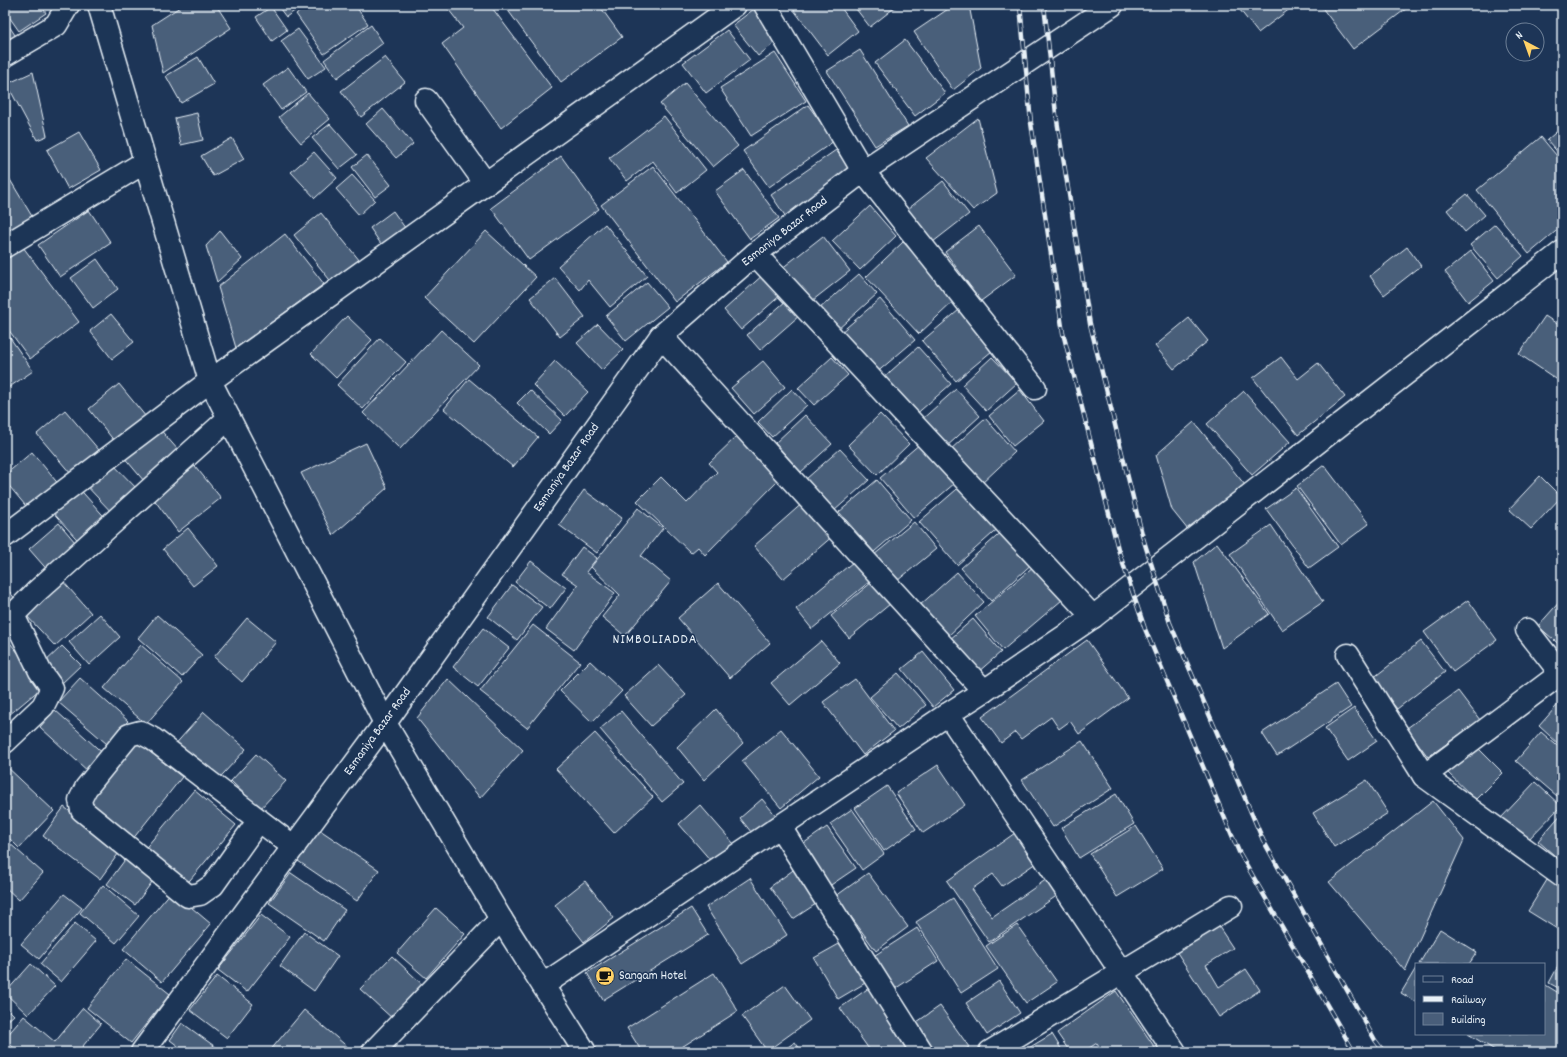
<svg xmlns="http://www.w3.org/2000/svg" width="1567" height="1057" font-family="Dekko,sans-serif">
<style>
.building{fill:#495e7a;stroke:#e8f1f8}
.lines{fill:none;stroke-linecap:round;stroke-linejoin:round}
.minor-casing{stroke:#e8f1f8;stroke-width:25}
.major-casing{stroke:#e8f1f8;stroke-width:25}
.minor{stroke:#1d3557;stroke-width:22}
.major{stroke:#1d3557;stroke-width:22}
.rail-casing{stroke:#e8f1f8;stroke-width:4.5}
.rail{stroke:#1d3557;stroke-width:3;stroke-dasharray:9;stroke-linecap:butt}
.labels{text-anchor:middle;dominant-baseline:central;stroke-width:3;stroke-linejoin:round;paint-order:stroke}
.street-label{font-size:13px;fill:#e8f1f8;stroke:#1d3557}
.poi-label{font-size:13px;fill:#e8f1f8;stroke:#1d3557;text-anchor:start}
.neighbourhood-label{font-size:14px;letter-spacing:1px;fill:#e8f1f8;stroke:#1d3557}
</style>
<rect width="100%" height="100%" fill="#1d3557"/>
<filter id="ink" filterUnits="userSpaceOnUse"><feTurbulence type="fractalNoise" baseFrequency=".025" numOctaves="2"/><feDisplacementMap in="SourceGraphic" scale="8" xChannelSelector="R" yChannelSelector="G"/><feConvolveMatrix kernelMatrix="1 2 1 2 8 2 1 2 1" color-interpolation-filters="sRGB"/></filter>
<g filter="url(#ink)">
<!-- building -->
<g class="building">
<polygon points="5,5 41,5 46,13 19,31 5,11"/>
<polygon points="183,5 216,5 231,28 163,73 152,25"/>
<polygon points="277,5 303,5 286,17"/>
<polygon points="309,5 355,5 368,24 324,54 296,14"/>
<polygon points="445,5 490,5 552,88 501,128 442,44 463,28"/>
<polygon points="504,5 599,5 622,37 561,82"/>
<polygon points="790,5 839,5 858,31 828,55"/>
<polygon points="853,5 898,5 870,27"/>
<polygon points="954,5 969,5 981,68 953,90 914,32"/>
<polygon points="1236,5 1295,5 1258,33"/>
<polygon points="1320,5 1411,5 1353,49"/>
<polygon points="271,7 287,30 272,41 256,17"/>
<polygon points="754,9 778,40 758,56 733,25"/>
<polygon points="5,20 19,41 5,51"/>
<polygon points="371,25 383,43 337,78 324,60"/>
<polygon points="298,29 326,67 308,79 281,41"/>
<polygon points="727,30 750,60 706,93 683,63"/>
<polygon points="905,40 945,93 915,116 875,63"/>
<polygon points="860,50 908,126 875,146 827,71"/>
<polygon points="775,53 806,101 751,136 720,88"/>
<polygon points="198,57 214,84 181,103 166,76"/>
<polygon points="385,57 405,82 361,117 341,91"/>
<polygon points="288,67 306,92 281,110 263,85"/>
<polygon points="33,72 47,136 37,140 7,84"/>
<polygon points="685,83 738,146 713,167 660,104"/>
<polygon points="308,93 330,119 301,143 279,117"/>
<polygon points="808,105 834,141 769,187 743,151"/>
<polygon points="383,109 413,144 396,158 366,124"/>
<polygon points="197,113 203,140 181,145 175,118"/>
<polygon points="664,116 706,170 677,193 653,161 627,181 609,158"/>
<polygon points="978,118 997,193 973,210 926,158"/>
<polygon points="330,124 357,155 339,169 312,138"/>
<polygon points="1562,127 1562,157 1547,140"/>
<polygon points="79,132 101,170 68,189 47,150"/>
<polygon points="1541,137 1562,162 1562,226 1529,254 1477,190"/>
<polygon points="232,138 244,159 213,176 201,156"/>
<polygon points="836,150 851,171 786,217 771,195"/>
<polygon points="314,152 337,178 315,198 291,172"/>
<polygon points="367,155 391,185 375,197 352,167"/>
<polygon points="561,156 599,209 529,260 491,208"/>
<polygon points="653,166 727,262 675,302 601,205"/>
<polygon points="744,170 779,218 750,239 715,191"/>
<polygon points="6,173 33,218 5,236 5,174"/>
<polygon points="352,175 375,200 359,215 336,189"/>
<polygon points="943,181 969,214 933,242 908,209"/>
<polygon points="1467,194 1485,215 1465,232 1447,210"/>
<polygon points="870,206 896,236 860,270 832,241"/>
<polygon points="89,210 111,243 60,277 38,245"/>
<polygon points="393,211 408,232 385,250 370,228"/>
<polygon points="321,213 360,261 333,284 294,235"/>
<polygon points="605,224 647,276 610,307 588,280 580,290 558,266"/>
<polygon points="1495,224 1523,256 1498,278 1470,245"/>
<polygon points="979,226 1016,275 981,301 945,252"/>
<polygon points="220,231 242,259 217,282 206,246"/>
<polygon points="486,231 536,277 474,344 424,298"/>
<polygon points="285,234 324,284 236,348 218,287"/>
<polygon points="823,236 850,271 808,304 781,269"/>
<polygon points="903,242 956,299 919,334 866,277"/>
<polygon points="23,247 79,322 30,359 5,325 5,261"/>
<polygon points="1407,247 1421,266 1384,295 1370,276"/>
<polygon points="1471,251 1494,281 1468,302 1445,272"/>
<polygon points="97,259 118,289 93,308 71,278"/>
<polygon points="765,273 783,293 741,330 724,310"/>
<polygon points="859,274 877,294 837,330 819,309"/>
<polygon points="555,278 585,317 560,337 530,298"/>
<polygon points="647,282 668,307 626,341 606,316"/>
<polygon points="880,299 915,340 875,374 840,333"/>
<polygon points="787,300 800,315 760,350 747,335"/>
<polygon points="959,310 992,351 956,381 922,341"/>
<polygon points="111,314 134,342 112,359 90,331"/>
<polygon points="347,316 372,340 336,378 311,354"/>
<polygon points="1545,316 1562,327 1562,383 1519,354"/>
<polygon points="1189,318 1208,341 1174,369 1155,346"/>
<polygon points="598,324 623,350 602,370 577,343"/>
<polygon points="441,330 479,365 400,449 363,413"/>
<polygon points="6,332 33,371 5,390 5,333"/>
<polygon points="380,338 406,362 363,409 337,385"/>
<polygon points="918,347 951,384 914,416 882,379"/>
<polygon points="832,357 848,375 814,405 798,388"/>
<polygon points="992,357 1017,383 986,411 962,385"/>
<polygon points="1281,357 1298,379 1318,363 1345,397 1298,435 1253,378"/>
<polygon points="555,361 588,392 565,416 533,385"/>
<polygon points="763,361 785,387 754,414 731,388"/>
<polygon points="469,379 538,437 513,467 444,409"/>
<polygon points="119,384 146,417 115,442 89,409"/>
<polygon points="792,389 807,405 772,437 758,422"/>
<polygon points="956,389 980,416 945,448 920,421"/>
<polygon points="530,390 562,420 549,434 517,403"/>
<polygon points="1020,390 1044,421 1013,446 989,416"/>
<polygon points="1244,391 1290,442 1252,475 1207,424"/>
<polygon points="65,410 99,450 71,474 37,434"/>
<polygon points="880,414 909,444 877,475 848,445"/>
<polygon points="805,415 832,444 801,472 775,443"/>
<polygon points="985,418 1015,452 980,485 949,451"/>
<polygon points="1194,422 1245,485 1188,530 1172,510 1156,455"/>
<polygon points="158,427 179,451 144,481 123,456"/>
<polygon points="737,436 780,479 705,555 698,547 691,553 637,501 661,477 687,503 717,472 709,463"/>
<polygon points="366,443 387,488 333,535 301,473"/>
<polygon points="921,443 955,483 914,518 880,478"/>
<polygon points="840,449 869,480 834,511 806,479"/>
<polygon points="32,452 60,486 30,511 5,481 5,475"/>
<polygon points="109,460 141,493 115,516 82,481"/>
<polygon points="1324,465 1369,524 1341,545 1297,486"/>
<polygon points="195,466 221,498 178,532 153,498"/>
<polygon points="1540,476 1561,497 1531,529 1509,509"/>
<polygon points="877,480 911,520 874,552 839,512"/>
<polygon points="964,483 1001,526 957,565 919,522"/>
<polygon points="76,485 109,522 83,546 49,508"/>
<polygon points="1296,488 1338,547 1309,568 1266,509"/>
<polygon points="584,490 622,518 597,553 559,525"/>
<polygon points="805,501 834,535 783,579 754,546"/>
<polygon points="638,508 663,528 641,556 671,581 625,636 602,617 620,595 591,567"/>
<polygon points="914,522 936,549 897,581 874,555"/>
<polygon points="59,523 80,548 50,573 29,549"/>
<polygon points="1271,525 1323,602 1282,630 1230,554"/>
<polygon points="188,528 218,566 193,586 163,549"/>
<polygon points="1005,529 1035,561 991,601 961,568"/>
<polygon points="1217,543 1269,614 1222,648 1194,562"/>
<polygon points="582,547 597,558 586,572 615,593 574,650 546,629 578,585 562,574"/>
<polygon points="531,561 566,588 550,609 515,582"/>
<polygon points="853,562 869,582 812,629 796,609"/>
<polygon points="1034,566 1062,600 1003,650 975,616"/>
<polygon points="957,572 984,602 947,637 919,606"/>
<polygon points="61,579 91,613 55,646 24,613"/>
<polygon points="872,582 890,604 849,638 831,616"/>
<polygon points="718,583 770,643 730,678 678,618"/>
<polygon points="512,585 542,607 517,640 488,617"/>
<polygon points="5,586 16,600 5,609"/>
<polygon points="1562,599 1562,647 1538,626"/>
<polygon points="1468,600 1497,640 1453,672 1424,632"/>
<polygon points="100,614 120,637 89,665 69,642"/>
<polygon points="157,615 202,655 182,677 138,638"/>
<polygon points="247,618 276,642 242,682 214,657"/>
<polygon points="973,619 1001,652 977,673 949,640"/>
<polygon points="533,625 580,662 527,728 480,691"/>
<polygon points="483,628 509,648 478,687 453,667"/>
<polygon points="5,637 45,685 9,715 5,711"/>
<polygon points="1087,640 1128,698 1079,734 1070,721 1059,729 1051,717 1021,739 1015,732 1001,743 982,717"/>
<polygon points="821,641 840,663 790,705 771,683"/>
<polygon points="1421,641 1445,672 1397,709 1373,678"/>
<polygon points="141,645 183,682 146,724 104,688"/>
<polygon points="62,646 81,665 60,685 41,666"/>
<polygon points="923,652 954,690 933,707 902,669"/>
<polygon points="590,661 622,691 592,722 560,691"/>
<polygon points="658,665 686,695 651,726 624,696"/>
<polygon points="898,673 926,705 898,729 870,697"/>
<polygon points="80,678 128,721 107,744 58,702"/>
<polygon points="448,679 523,750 480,798 417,718"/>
<polygon points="855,679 894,731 863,755 823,702"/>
<polygon points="1336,684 1351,707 1277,756 1262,733"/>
<polygon points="1458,691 1480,720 1428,757 1407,728"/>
<polygon points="1562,700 1562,747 1539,726"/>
<polygon points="1354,708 1377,741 1348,761 1325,728"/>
<polygon points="716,709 743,743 704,780 677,747"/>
<polygon points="55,710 107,757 91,774 40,727"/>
<polygon points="621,711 683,784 662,802 600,729"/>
<polygon points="204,712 246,749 213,785 172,748"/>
<polygon points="781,729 819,776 781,808 742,761"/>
<polygon points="1541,732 1562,750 1562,791 1557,796 1516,761"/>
<polygon points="595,733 653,797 614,833 556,769"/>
<polygon points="135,740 182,777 132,840 85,803"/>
<polygon points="1082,741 1113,788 1053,827 1022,780"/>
<polygon points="1475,745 1503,773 1476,800 1447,772"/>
<polygon points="256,754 286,781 260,809 231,781"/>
<polygon points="5,765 54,811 19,848 5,834"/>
<polygon points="938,765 965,805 923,833 896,793"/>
<polygon points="1367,780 1388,813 1334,847 1313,813"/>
<polygon points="1535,782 1561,806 1525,843 1500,819"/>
<polygon points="887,786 916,829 884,851 855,808"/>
<polygon points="194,790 236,825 185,886 143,851"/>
<polygon points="1116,794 1134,824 1079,858 1061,828"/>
<polygon points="762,799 778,818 755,837 740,818"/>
<polygon points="1433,801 1464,840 1405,971 1329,882"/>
<polygon points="700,805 734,844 712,862 679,824"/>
<polygon points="64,807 121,850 100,879 43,836"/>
<polygon points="852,809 884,854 862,870 830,824"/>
<polygon points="1562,813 1562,862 1538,841"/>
<polygon points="1136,826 1163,869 1117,897 1090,854"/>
<polygon points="827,827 856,868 825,889 797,848"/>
<polygon points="320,830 379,870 357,901 298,861"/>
<polygon points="1015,833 1036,863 1002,886 993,874 972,889 992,917 1047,879 1058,895 989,942 947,881"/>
<polygon points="7,841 43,873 19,900 5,887 5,844"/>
<polygon points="127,857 155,878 135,905 107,884"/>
<polygon points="800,865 822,900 793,919 770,887"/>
<polygon points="291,873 345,910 324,941 269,903"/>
<polygon points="868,873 908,927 876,951 836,896"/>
<polygon points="750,878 787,935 742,964 706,907"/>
<polygon points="1547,880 1562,889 1562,932 1528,911"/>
<polygon points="585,881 614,918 584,942 555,905"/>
<polygon points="103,885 139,916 116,943 80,913"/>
<polygon points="172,891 211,924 162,982 123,949"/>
<polygon points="64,894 82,908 39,959 21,944"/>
<polygon points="953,898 998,969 961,993 916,922"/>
<polygon points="436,908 465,934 426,978 397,953"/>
<polygon points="691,908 708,935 603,1000 587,973"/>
<polygon points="261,915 290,937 247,992 218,970"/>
<polygon points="75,923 96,941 61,982 40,964"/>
<polygon points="1217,924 1233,948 1206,965 1219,987 1246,969 1260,990 1219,1017 1176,951"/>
<polygon points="1017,925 1057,982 1026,1003 986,946"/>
<polygon points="917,928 938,961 890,992 869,959"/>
<polygon points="1440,929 1477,952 1469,964 1419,964"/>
<polygon points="304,932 338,956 314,991 280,966"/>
<polygon points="848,939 872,979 838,999 814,958"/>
<polygon points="392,956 425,987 394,1020 360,989"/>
<polygon points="126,959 170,994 131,1043 87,1008"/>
<polygon points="1562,959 1562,990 1549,983"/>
<polygon points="31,964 55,986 28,1015 5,993"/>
<polygon points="1416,968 1416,1002 1401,993"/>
<polygon points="714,973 738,1011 674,1052 642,1052 627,1028"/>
<polygon points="217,976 253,1004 227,1038 190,1010"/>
<polygon points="999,981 1020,1013 987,1035 966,1003"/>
<polygon points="876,983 917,1052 871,1052 840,1008"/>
<polygon points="1544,984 1562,995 1562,1052 1498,1052 1468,1034 1544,1034"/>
<polygon points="785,985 810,1020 767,1051 742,1016"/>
<polygon points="1116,991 1158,1052 1103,1052 1097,1043 1083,1052 1070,1052 1057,1033"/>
<polygon points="5,1006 14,1015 5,1023"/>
<polygon points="940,1006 969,1047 961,1052 934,1052 914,1024"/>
<polygon points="83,1008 101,1024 78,1052 19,1052 5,1040 5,1038 24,1016 55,1042"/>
<polygon points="304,1010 350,1049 347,1052 269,1052"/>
<polygon points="182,1023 217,1048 213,1052 186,1052 170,1040"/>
<polygon points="1052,1034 1063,1052 1022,1052"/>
<polygon points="795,1042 802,1052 781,1052"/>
</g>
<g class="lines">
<defs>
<g id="minor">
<polyline points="765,5 863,171 1035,388"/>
<polyline points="5,55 56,25 68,5"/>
<polyline points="426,100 486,184"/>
<polyline points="5,246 145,162"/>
<polyline points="755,254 1093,617"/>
<polyline points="661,336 984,691"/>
<polyline points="5,536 210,381 735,5"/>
<polyline points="1527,630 1562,675"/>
<polyline points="1348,655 1424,776 1562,876"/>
<polyline points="948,714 1175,1052"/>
<polyline points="5,742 43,706 52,688 40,671 13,615 36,592 229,418"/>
<polyline points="1424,776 1560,674"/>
<polyline points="259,820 213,885 200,894 188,896 82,810 80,800 86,788 129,735 140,732 153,739 294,847"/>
<polyline points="780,827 922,1052"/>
<polyline points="543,985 948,714 984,691 1093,617 1562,252"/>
<polyline points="142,1052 385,723 661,336 755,254 863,171 1112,5"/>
<polyline points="373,1052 501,919"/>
<polyline points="990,1052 1231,906"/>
</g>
<polyline id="major" points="99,5 210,381 385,723 501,919 585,1052"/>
</defs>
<!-- minor casing -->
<use href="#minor" class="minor-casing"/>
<!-- major casing -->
<use href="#major" class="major-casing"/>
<!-- minor -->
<use href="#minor" class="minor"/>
<!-- major -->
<use href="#major" class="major"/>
<defs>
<g id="rail">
<polyline points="1020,5 1031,123 1063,333 1118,549 1145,629 1239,852 1354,1052"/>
<polyline points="1044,5 1056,114 1090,324 1143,538 1170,623 1263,840 1375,1040 1384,1052"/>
</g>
</defs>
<!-- rail casing -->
<use href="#rail" class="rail-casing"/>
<!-- rail -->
<use href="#rail" class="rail"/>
</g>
</g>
<!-- icons -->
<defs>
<symbol id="cafe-disc" viewBox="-11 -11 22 22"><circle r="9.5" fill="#ffd166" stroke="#1d3557"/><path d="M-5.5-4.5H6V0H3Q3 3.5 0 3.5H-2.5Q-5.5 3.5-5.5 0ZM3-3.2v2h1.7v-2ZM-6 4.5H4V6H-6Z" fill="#111"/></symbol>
</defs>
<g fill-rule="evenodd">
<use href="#cafe-disc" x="594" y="965" width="22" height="22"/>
</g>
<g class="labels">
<!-- street labels -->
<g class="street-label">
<text transform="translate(785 232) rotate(-38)">Esmaniya Bazar Road</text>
<text transform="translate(567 468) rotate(-55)">Esmaniya Bazar Road</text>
<text transform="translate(378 732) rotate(-54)">Esmaniya Bazar Road</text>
</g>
<!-- poi labels -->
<g class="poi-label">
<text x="619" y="976">Sangam Hotel</text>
</g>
<!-- neighbourhood labels -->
<g class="neighbourhood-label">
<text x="655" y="640">NIMBOLIADDA</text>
</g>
</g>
<!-- margin -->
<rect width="1567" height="1057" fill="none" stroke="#1d3557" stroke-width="20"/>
<rect x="10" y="10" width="1547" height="1037" fill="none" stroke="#e8f1f8" stroke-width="1.5" filter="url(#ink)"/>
<!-- legend -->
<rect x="1415" y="963" width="130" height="72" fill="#1d3557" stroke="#6e8097"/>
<rect x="1423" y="976" width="20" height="6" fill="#1d3557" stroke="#6e8097"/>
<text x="1451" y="983" font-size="12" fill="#e8f1f8">Road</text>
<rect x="1423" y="996" width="20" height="6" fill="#e8f1f8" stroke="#6e8097"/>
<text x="1451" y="1003" font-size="12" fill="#e8f1f8">Railway</text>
<rect x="1423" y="1013" width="20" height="12" fill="#495e7a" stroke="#6e8097"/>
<text x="1451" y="1023" font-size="12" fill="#e8f1f8">Building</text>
<!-- north arrow -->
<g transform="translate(1525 42) rotate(319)"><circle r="19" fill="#1d3557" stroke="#6e8097"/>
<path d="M0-3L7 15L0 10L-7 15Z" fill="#ffd166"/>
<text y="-6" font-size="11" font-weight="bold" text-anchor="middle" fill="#e8f1f8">N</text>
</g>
</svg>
